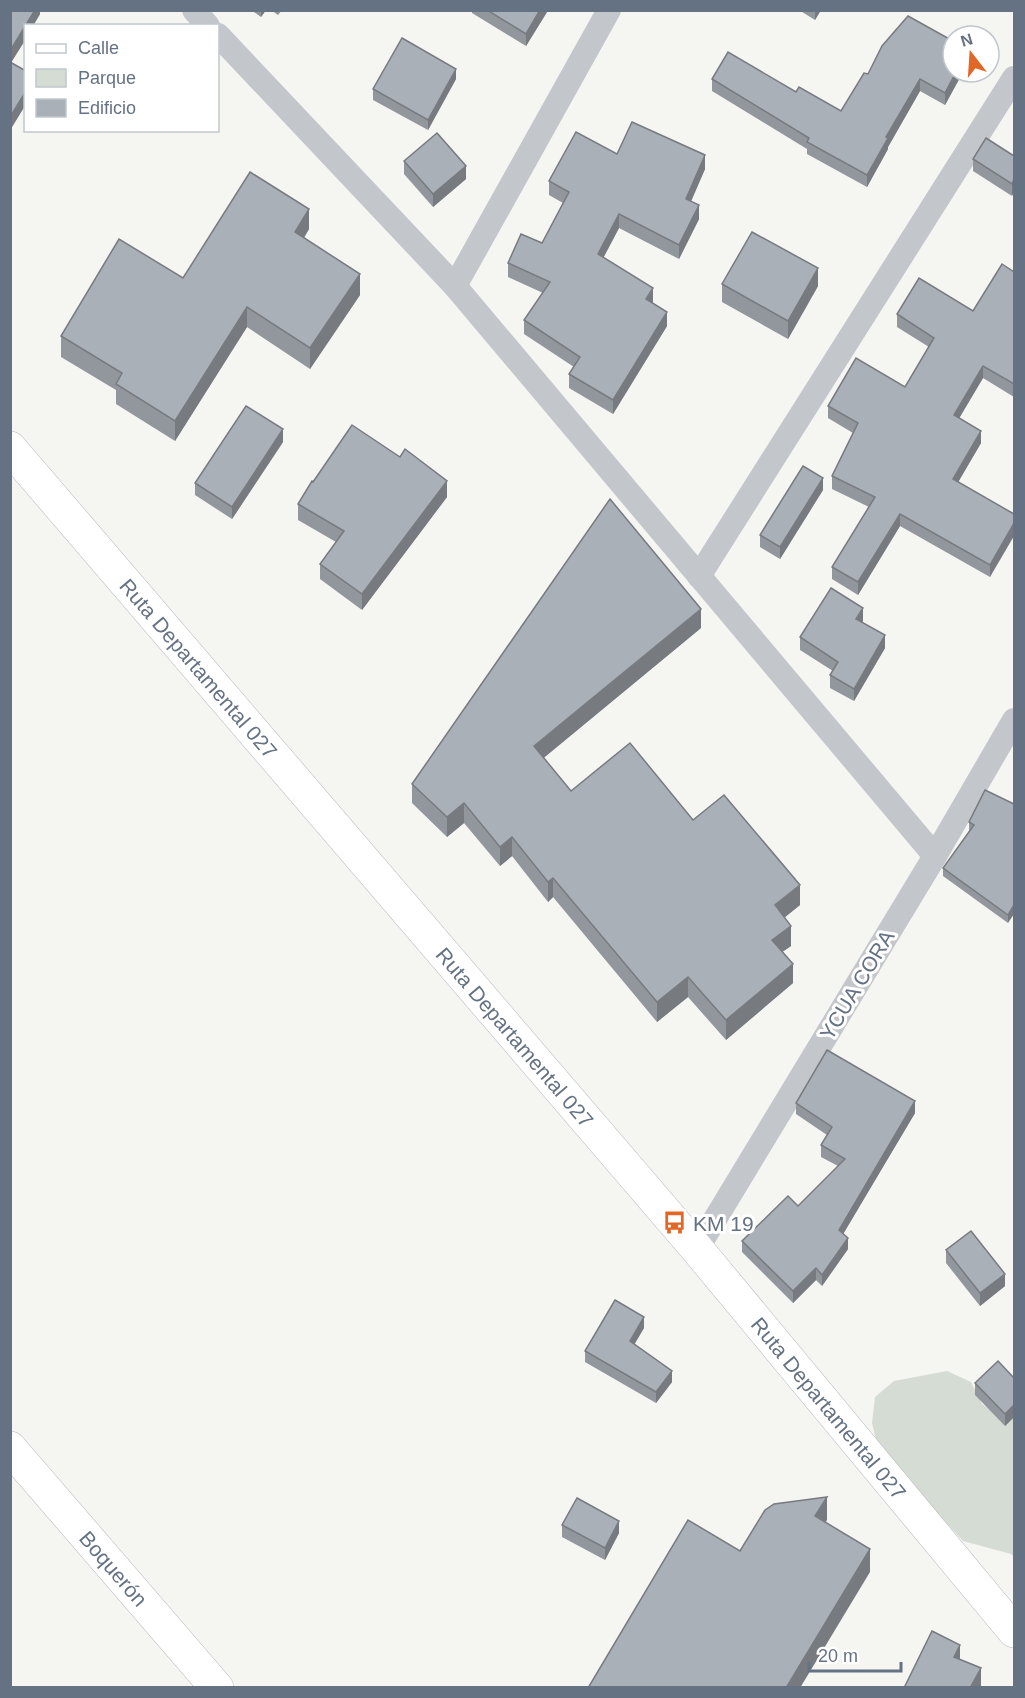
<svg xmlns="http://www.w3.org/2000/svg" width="1025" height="1698" font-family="Helvetica,sans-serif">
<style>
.green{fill:#d5dcd3}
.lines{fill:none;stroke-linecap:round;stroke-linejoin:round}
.secondary-casing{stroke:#b6b9be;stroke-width:34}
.primary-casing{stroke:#b6b9be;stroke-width:34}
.street{stroke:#c3c6ca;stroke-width:24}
.secondary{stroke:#fff;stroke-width:33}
.primary{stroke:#fff;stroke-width:33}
.wall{fill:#92979d}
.shaded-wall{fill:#777b80}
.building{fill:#aab0b7;stroke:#777b80;stroke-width:1.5}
.labels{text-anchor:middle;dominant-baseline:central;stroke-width:6;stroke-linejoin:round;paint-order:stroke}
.street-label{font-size:21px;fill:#657283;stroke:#fff}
.poi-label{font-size:21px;fill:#657283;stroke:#fff;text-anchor:start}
</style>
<rect width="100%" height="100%" fill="#f5f5f2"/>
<!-- green -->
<polygon class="green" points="947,1371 971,1382 982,1404 1003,1420 1014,1411 1014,1557 1011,1554 963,1541 878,1448 872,1423 875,1397 894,1381"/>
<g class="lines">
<defs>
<g id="secondary">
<path id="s1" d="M 10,1448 L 217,1688"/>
</g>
<g id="primary">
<path id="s2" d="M 10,448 L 697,1249 L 1014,1631"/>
</g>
</defs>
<!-- secondary casing -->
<use href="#secondary" class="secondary-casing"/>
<!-- primary casing -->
<use href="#primary" class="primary-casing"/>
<!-- street -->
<g class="street">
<polyline points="194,10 208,26"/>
<polyline points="218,35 455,286 935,856"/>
<polyline points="455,286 609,10"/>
<polyline points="699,576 1014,78"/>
<polyline points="697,1249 935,856 1014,720"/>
</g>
<!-- secondary -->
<use href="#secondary" class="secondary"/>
<!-- primary -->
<use href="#primary" class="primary"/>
</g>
<!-- wall -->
<g class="wall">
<polygon points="10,10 40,10 40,14 11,63 26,71 26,104 12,127 10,126"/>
<polygon points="251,10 266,10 261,17"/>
<polygon points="271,10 282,10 278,15"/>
<polygon points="472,10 547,10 547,12 526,46 472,13"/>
<polygon points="799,10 821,10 815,20"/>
<polygon points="963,72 945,105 920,91 888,147 888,149 867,187 807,154 807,149 712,91 712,79 796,92 841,111 868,74"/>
<polygon points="456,79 428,130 373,100 373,89"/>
<polygon points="617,154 705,169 691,201 699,219 679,259 619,228 603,258 653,302 653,303 667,326 613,414 569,388 569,374 574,367 524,334 524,320 543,293 508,277 508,263 542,243 563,203 549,195 549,181"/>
<polygon points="1014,156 1012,196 973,171 973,159"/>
<polygon points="404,161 466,179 433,207 404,174"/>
<polygon points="309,229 304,238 360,295 310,369 247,327 175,441 116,404 116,390 61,357 61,336 183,278"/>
<polygon points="1014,272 1014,397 983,378 959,418 981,443 958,482 1014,514 990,577 900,526 858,595 832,579 832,567 869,507 832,489 832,476 853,433 828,418 828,406 905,387 929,347 897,327 897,314 973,311"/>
<polygon points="722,284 818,286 788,339 722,302"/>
<polygon points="283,442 232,519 195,495 195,483"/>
<polygon points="313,482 447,497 362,610 320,579 320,564 336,542 298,520 298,504"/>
<polygon points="823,490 780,559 760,547 760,535"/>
<polygon points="863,621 862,622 885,648 854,701 830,688 830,675 833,671 800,650 800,637"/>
<polygon points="701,628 543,758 571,791 693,820 800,905 784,918 791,946 782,952 793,983 726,1040 688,997 657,1022 553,897 548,902 512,856 500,866 464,823 447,837 412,803 412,784"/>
<polygon points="1014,804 1008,923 943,876 943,868 969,831 969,822"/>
<polygon points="796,1103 915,1113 843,1234 848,1249 822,1286 816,1280 793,1303 742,1252 742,1241 798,1206 838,1166 821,1157 821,1145 827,1135 796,1114"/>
<polygon points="946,1250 1005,1286 980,1306 946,1263"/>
<polygon points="644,1328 634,1344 672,1382 656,1403 585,1362 585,1351"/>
<polygon points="1014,1378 1014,1417 1005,1426 975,1395 975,1383"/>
<polygon points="562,1525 619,1533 605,1560 562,1537"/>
</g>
<!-- shaded-wall -->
<g class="shaded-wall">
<polygon points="35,10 40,10 40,14 33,26 26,26"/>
<polygon points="261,10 266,10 261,17"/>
<polygon points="540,10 547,10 547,12 526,46 526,34"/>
<polygon points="815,10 821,10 815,20"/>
<polygon points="26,26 26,39 10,64 10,51"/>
<polygon points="456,69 456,79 428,130 428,120"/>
<polygon points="956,72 963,72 945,105 945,93"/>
<polygon points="920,79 920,91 888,147 888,149 867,187 867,175 886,137"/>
<polygon points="26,91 26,104 12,127 12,114"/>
<polygon points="705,155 705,169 686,213 686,199"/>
<polygon points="466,166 466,179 433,207 433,194"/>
<polygon points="1014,179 1014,192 1012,196 1012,184"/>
<polygon points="699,205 699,219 679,259 679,245"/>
<polygon points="309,209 309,229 295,252 295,232"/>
<polygon points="619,214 619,228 598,268 598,254"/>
<polygon points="818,268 818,286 788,339 788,321"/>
<polygon points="360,274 360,295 310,369 310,348"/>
<polygon points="653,288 653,302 646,313 646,299"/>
<polygon points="247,307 247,327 175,441 175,421"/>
<polygon points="667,312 667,326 613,414 613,400"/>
<polygon points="983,366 983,378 954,427 954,415"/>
<polygon points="283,429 283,442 232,519 232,507"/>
<polygon points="981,431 981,443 953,491 953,479"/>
<polygon points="823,478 823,490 780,559 780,547"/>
<polygon points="447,481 447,497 362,610 362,594"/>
<polygon points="900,514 900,526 858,595 858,582"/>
<polygon points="1014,523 1014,536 990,577 990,565"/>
<polygon points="863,608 863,621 856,632 856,619"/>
<polygon points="701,609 701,628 534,766 534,746"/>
<polygon points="885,635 885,648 854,701 854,689"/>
<polygon points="464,803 464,823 447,837 447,817"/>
<polygon points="512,837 512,856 500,866 500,847"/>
<polygon points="553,878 553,897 548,902 548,882"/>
<polygon points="800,885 800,905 775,925 775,905"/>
<polygon points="1014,905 1014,914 1008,923 1008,915"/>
<polygon points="791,926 791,946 772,959 772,940"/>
<polygon points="793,964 793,983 726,1040 726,1020"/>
<polygon points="688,977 688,997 657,1022 657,1002"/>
<polygon points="915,1101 915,1113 839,1241 839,1230"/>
<polygon points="848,1238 848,1249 822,1286 822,1275"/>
<polygon points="816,1268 816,1280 793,1303 793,1291"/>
<polygon points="1005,1274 1005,1286 980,1306 980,1293"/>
<polygon points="644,1317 644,1328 630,1352 630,1341"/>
<polygon points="672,1371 672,1382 656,1403 656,1392"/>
<polygon points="1014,1405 1014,1417 1005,1426 1005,1414"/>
<polygon points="827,1497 827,1520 815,1539 815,1516"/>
<polygon points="619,1521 619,1533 605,1560 605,1548"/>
<polygon points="870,1549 870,1572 800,1688 786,1688"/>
<polygon points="960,1645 960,1669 954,1657"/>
<polygon points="981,1668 981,1688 970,1688"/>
</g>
<!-- building -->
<g class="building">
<polygon points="10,10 35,10 10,51"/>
<polygon points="487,10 540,10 526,34"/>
<polygon points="908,16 953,41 953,72 956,72 945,93 920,79 886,137 888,138 867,175 807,142 809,138 712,79 728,52 796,92 799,87 841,111 864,73 868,74 882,46"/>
<polygon points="402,38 456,69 428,120 373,89"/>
<polygon points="10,62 26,71 26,91 12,114 10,114"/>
<polygon points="632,122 705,155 686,199 699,205 679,245 619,214 598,254 653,288 646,299 667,312 613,400 569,374 580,357 524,320 550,282 508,263 521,234 542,243 569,192 549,181 576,132 617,154"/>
<polygon points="437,133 466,166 433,194 404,161"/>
<polygon points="986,138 1014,156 1014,179 1012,184 973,159"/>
<polygon points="250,172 309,209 295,232 360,274 310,348 247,307 175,421 116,384 122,373 61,336 119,239 183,278"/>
<polygon points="752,232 818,268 788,321 722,284"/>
<polygon points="1002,264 1014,272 1014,384 983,366 954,415 981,431 953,479 1014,514 1014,523 990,565 900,514 858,582 832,567 875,497 832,476 858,423 828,406 856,358 905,387 934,338 897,314 919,278 973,311"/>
<polygon points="246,406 283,429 232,507 195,483"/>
<polygon points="352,425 400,457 405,449 447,481 362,594 320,564 344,531 298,504 312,481 313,482"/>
<polygon points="803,466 823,478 780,547 760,535"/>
<polygon points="610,499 701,609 534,746 571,791 630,743 693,820 724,795 800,885 775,905 791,926 772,940 793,964 726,1020 688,977 657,1002 553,878 548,882 512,837 500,847 464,803 447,817 412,784"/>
<polygon points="831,588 863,608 856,619 885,635 854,689 830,675 838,662 800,637"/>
<polygon points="985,790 1014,804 1014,905 1008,915 943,868 974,825 969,822"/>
<polygon points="827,1050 915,1101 839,1230 848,1238 822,1275 816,1268 793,1291 742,1241 788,1196 798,1206 845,1159 821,1145 832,1127 796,1103"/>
<polygon points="971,1231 1005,1274 980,1293 946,1250"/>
<polygon points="615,1300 644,1317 630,1341 672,1371 656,1392 585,1351"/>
<polygon points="998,1361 1014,1378 1014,1405 1005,1414 975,1383"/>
<polygon points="827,1497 815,1516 870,1549 786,1688 588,1688 688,1520 740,1551 765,1510 774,1504"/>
<polygon points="577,1498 619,1521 605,1548 562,1525"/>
<polygon points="932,1631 960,1645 954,1657 981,1668 970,1688 904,1688"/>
</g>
<!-- icons -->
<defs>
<symbol id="bus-bare" viewBox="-9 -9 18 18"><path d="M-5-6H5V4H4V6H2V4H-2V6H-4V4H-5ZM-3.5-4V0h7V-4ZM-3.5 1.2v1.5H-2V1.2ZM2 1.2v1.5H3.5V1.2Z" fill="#e16726" stroke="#fff" stroke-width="2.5" paint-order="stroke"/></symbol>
</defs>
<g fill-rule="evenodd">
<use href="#bus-bare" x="658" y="1206" width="33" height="33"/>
</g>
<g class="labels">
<!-- street labels -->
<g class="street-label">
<text stroke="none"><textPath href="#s2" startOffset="290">Ruta Departamental 027</textPath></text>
<text transform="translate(857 985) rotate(-59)">YCUA CORA</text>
<text stroke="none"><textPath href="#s2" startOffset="776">Ruta Departamental 027</textPath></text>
<text stroke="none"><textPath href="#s2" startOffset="1262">Ruta Departamental 027</textPath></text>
<text stroke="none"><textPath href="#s1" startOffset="159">Boquerón</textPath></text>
</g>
<!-- poi labels -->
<g class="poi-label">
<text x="693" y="1223">KM 19</text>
</g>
</g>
<!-- border -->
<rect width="1025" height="1698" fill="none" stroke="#657283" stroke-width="24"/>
<!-- legend -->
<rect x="24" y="24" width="195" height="108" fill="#ffffff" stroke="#c1c7cd" stroke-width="1.5"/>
<rect x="36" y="44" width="30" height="9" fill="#ffffff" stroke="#c1c7cd" stroke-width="1.5"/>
<text x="78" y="54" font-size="18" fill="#657283">Calle</text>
<rect x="36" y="69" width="30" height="18" fill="#d5dcd3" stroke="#c1c7cd" stroke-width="1.5"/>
<text x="78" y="84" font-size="18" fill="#657283">Parque</text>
<rect x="36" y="99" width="30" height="18" fill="#aab0b7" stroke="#c1c7cd" stroke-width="1.5"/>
<text x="78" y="114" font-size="18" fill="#657283">Edificio</text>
<!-- north arrow -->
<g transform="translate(971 54) rotate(343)"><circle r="28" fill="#ffffff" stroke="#c1c7cd" stroke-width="1.5"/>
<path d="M0-4.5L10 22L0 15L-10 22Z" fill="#e16726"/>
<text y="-9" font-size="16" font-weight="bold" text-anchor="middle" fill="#657283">N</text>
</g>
<!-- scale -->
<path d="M809 1662v9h92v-9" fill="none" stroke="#657283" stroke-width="3"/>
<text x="818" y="1662" font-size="18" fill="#657283" stroke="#ffffff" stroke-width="4.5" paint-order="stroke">20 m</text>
</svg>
